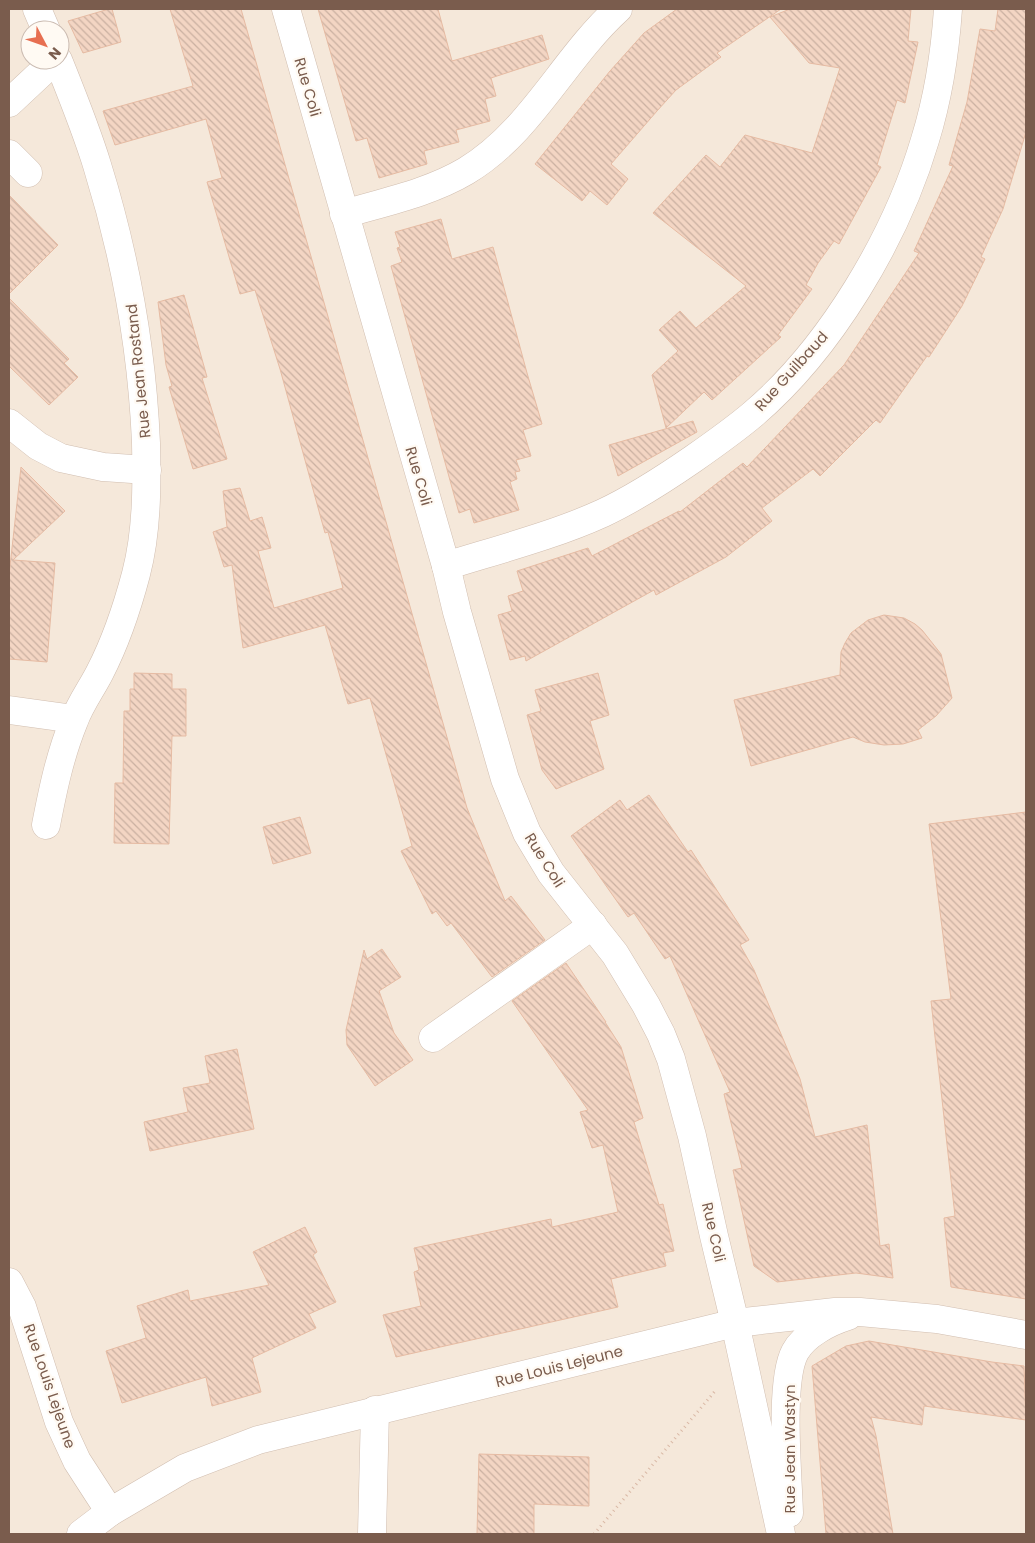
<svg xmlns="http://www.w3.org/2000/svg" width="1035" height="1543" font-family="Poppins,sans-serif">
<style>
.residential{fill:#f5e8da;fill-rule:evenodd}
.building{fill:url(#building-back-hatch);stroke:#e6bba3}
.lines{fill:none;stroke-linecap:round;stroke-linejoin:round}
.minor-casing{stroke:#d1beb0;stroke-width:29}
.path{stroke:#d9b8a5;stroke-width:3;stroke-dasharray:1 4;stroke-linecap:butt}
.minor{stroke:#fff;stroke-width:28}
.labels{text-anchor:middle;dominant-baseline:central;stroke-width:4.5;stroke-linejoin:round;paint-order:stroke}
.street-label{font-size:15px;fill:#7a5c4d;stroke:#fffaf3}
</style>
<defs>
<pattern id="building-back-hatch" width="6" height="6" patternUnits="userSpaceOnUse" patternTransform="scale(1.25)"><rect width="6" height="6" fill="#f3d5c3"/><path d="M-1 5l2 2M0 0l6 6M5-1l2 2" fill="none" stroke="#cab0a1"/></pattern>
</defs>
<rect width="100%" height="100%" fill="#fdf6ec"/>
<!-- residential -->
<path class="residential" d="M 9,9 L 1026,9 L 1026,1534 L 9,1534 ZM 30,30 L 60,30 L 60,60 L 30,60 Z"/>
<!-- building -->
<g class="building">
<polygon points="109,9 112,9 121,42 83,53 68,21"/>
<polygon points="170,9 241,9 467,808 505,901 511,896 545,940 492,977 451,923 447,926 436,911 432,914 401,851 412,846 370,698 348,704 325,625 243,648 232,565 224,567 213,532 227,527 223,491 240,488 250,521 262,517 271,548 258,551 274,608 343,588 328,532 325,533 280,369 255,290 240,294 207,182 222,178 206,119 115,145 103,111 193,86"/>
<polygon points="318,9 438,9 452,61 542,35 549,59 491,78 496,96 485,99 490,121 456,130 459,142 424,151 427,164 379,178 367,138 356,141"/>
<polygon points="677,9 781,9 717,53 721,57 676,90 657,111 611,164 628,179 607,205 590,191 582,201 535,164 610,71 644,33"/>
<polygon points="790,9 911,9 908,41 918,42 905,103 897,100 877,165 881,167 839,244 834,241 818,263 806,285 812,289 778,335 781,337 712,400 704,392 666,428 652,375 678,351 659,330 680,311 696,328 746,286 653,213 706,155 720,167 745,135 812,153 840,68 809,63 770,17"/>
<polygon points="998,9 1026,9 1026,132 1003,209 981,257 985,259 962,306 929,357 927,356 880,423 876,420 820,476 813,469 762,508 772,521 726,557 656,595 654,590 526,661 525,656 510,660 498,615 512,611 508,596 523,591 517,571 588,548 592,556 679,511 680,512 743,463 747,467 844,365 919,253 914,251 953,166 949,165 967,102 980,29 995,31"/>
<polygon points="9,195 58,245 9,294"/>
<polygon points="441,219 452,259 493,247 527,373 542,424 523,430 531,456 516,460 520,471 515,472 517,479 510,482 519,510 474,523 470,509 459,513 391,266 402,262 397,248 400,247 395,232"/>
<polygon points="184,295 207,377 202,378 227,459 193,469 169,387 172,386 166,365 158,302"/>
<polygon points="9,298 69,359 64,363 78,377 49,405 9,366"/>
<polygon points="693,421 697,432 618,476 609,445"/>
<polygon points="21,467 65,511 13,560 55,563 47,662 9,659 9,575"/>
<polygon points="884,615 904,618 915,624 922,630 941,654 952,698 936,716 918,730 922,738 903,744 884,745 865,742 853,737 751,766 734,700 840,675 841,652 845,643 851,633 868,620"/>
<polygon points="134,673 172,674 172,689 186,689 186,736 172,736 169,844 114,843 115,783 123,783 124,711 130,711 130,689 134,689"/>
<polygon points="598,673 609,715 590,721 604,769 556,789 542,770 527,715 541,711 535,690"/>
<polygon points="649,795 688,852 691,850 749,940 740,945 754,970 800,1079 815,1137 867,1125 880,1246 889,1244 893,1278 856,1273 777,1282 754,1266 733,1170 742,1168 724,1094 730,1092 670,956 665,959 634,913 628,917 571,836 620,800 627,810"/>
<polygon points="1026,812 1026,1299 951,1287 944,1218 955,1216 931,1001 951,999 929,824"/>
<polygon points="300,817 311,853 273,864 263,827"/>
<polygon points="382,949 401,977 379,991 394,1033 413,1060 375,1086 347,1045 346,1030 364,950 367,959"/>
<polygon points="566,963 606,1022 605,1022 621,1047 643,1118 634,1122 659,1205 663,1204 674,1251 663,1253 666,1266 611,1279 618,1307 396,1357 383,1315 421,1306 414,1272 419,1270 414,1248 551,1219 552,1227 618,1212 603,1145 592,1148 580,1112 588,1110 512,1001"/>
<polygon points="237,1049 254,1129 150,1151 144,1122 188,1112 183,1088 210,1083 205,1056"/>
<polygon points="305,1227 317,1252 313,1255 336,1302 309,1314 316,1328 252,1358 261,1392 212,1406 206,1377 122,1403 106,1351 146,1338 137,1306 188,1290 190,1301 269,1285 253,1252"/>
<polygon points="869,1341 992,1362 1024,1366 1026,1420 924,1406 922,1425 871,1417 876,1436 893,1534 826,1534 812,1366 846,1346"/>
<polygon points="479,1454 589,1457 589,1506 534,1504 534,1534 477,1534"/>
</g>
<g class="lines">
<defs>
<g id="minor">
<polyline points="37,9 46,30"/>
<polyline points="286,9 446,566 457,612 505,779 527,833 551,873 615,954 646,1005 661,1034 671,1059 692,1136 714,1236 735,1323 781,1534"/>
<polyline points="9,103 55,60"/>
<polyline points="9,154 28,173"/>
<path d="M 344,214 C 384,202 429,193 466,171 C 531,132 563,59 618,9"/>
<polyline points="9,423 38,446 61,458 103,467 147,470"/>
<path d="M 446,566 C 497,550 555,535 603,513 C 635,498 664,479 693,459 C 713,445 733,431 752,415 C 830,349 896,238 925,140 C 938,98 945,53 948,9"/>
<polyline points="9,710 74,719"/>
<path d="M 46,825 C 53,789 60,755 74,721 C 80,704 92,688 100,672 C 116,641 127,608 136,574 C 147,532 147,487 146,443 C 142,349 125,255 97,165 C 86,129 72,95 58,60"/>
<polyline points="433,1038 593,925"/>
<polyline points="9,1282 22,1307 59,1422 77,1461 110,1512"/>
<path d="M 789,1513 C 788,1476 779,1382 795,1352 C 805,1334 829,1322 848,1316"/>
<polyline points="81,1534 110,1512 185,1468 258,1440 735,1323 835,1312 860,1312 937,1319 1026,1335"/>
<polyline points="372,1534 375,1410"/>
</g>
</defs>
<!-- minor casing -->
<use href="#minor" class="minor-casing"/>
<!-- path -->
<polyline class="path" points="594,1534 716,1390"/>
<!-- minor -->
<use href="#minor" class="minor"/>
</g>
<g class="labels">
<!-- street labels -->
<g class="street-label">
<text transform="translate(308 87) rotate(74)">Rue Coli</text>
<text transform="translate(138 371) rotate(-96)">Rue Jean Rostand</text>
<text transform="translate(791 371) rotate(-48)">Rue Guilbaud</text>
<text transform="translate(419 476) rotate(74)">Rue Coli</text>
<text transform="translate(545 860) rotate(58)">Rue Coli</text>
<text transform="translate(714 1232) rotate(77)">Rue Coli</text>
<text transform="translate(559 1366) rotate(-14)">Rue Louis Lejeune</text>
<text transform="translate(50 1386) rotate(71)">Rue Louis Lejeune</text>
<text transform="translate(789 1449) rotate(-90)">Rue Jean Wastyn</text>
</g>
</g>
<!-- border -->
<rect width="1035" height="1543" fill="none" stroke="#7a5c4d" stroke-width="20"/>
<!-- north arrow -->
<g transform="translate(45 45) rotate(131)"><circle r="24" fill="#fffaf3" stroke="#cabbb1"/>
<path d="M0-4L9 19L0 12L-9 19Z" fill="#e76f51"/>
<text y="-8" font-size="14" font-weight="bold" text-anchor="middle" fill="#7a5c4d">N</text>
</g>
</svg>
